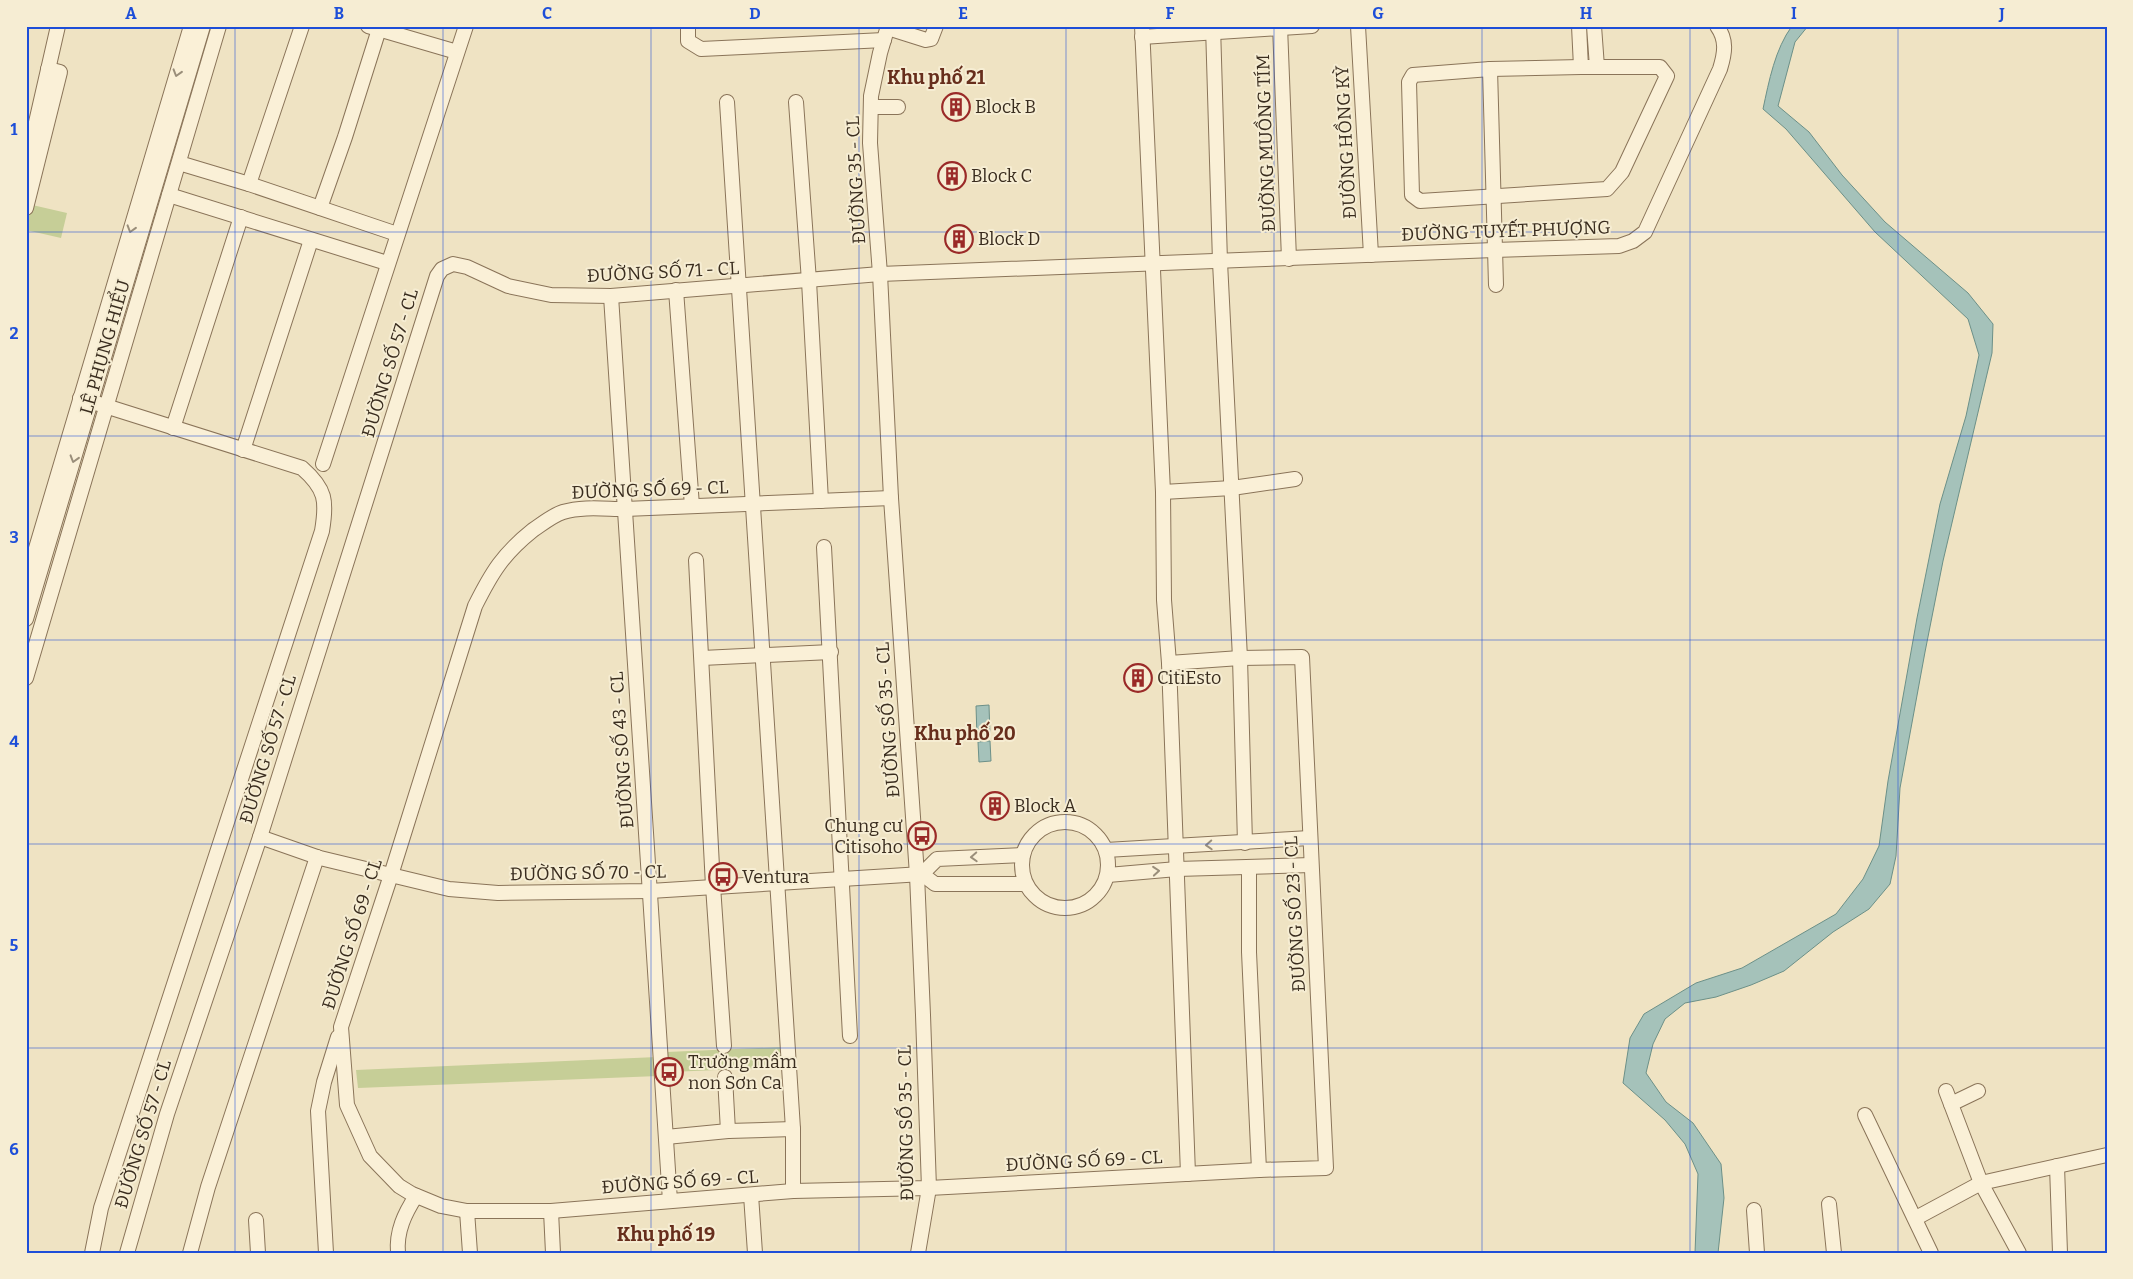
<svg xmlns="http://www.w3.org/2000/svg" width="2133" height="1279" font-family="Bitter,serif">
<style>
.green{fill:#c6ce97}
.water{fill:#a5c2ba;stroke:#6c9088}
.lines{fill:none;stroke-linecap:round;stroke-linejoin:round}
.minor-casing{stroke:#8a7459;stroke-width:16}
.minor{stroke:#faf0d7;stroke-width:14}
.oneway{stroke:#9a8e7a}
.grid{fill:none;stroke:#1d4ed8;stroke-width:1;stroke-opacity:0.55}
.labels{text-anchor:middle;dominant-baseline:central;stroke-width:4;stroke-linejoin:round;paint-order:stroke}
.poi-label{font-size:18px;fill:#392c1e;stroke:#f6edd3;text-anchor:start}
.street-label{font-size:18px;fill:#392c1e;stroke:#f6edd3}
.neighbourhood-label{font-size:19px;font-weight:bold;fill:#672e1c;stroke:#f6edd3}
.neatline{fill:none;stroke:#1d4ed8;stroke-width:2}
.grid-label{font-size:16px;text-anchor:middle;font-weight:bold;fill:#1d4ed8}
</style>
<rect width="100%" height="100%" fill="#efe3c3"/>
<!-- green -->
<g class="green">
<polygon points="28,204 67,213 61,238 26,230"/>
<polygon points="784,1047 784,1067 670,1072 667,1052"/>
<polygon points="657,1057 658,1076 358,1088 356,1070"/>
</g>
<!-- water -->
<g class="water">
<path d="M 1792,26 L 1808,26 L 1795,42 L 1778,106 L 1809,132 L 1842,175 L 1885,222 L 1968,293 L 1993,324 L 1992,353 L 1943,561 L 1925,652 L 1900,788 L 1896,856 L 1890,884 L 1869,909 L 1833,932 L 1784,971 L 1751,985 L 1716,997 L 1685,1003 L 1665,1019 L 1653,1044 L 1646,1073 L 1666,1102 L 1693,1123 L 1721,1164 L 1724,1198 L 1718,1253 L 1695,1253 L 1698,1174 L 1685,1144 L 1665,1120 L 1623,1083 L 1630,1038 L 1644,1014 L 1696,983 L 1742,968 L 1836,914 L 1863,879 L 1879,846 L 1888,781 L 1917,618 L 1940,504 L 1966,416 L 1979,355 L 1968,319 L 1875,232 L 1786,129 L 1763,109 C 1769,81 1775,49 1792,26 Z"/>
<polygon points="989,705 990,736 977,737 976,706"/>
<polygon points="990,741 991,761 979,762 978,742"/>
</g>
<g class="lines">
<defs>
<g id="minor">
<polyline points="368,26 457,52"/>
<polyline points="688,26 688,41 701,49 884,40"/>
<polyline points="888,26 880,53 871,96 870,143 880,274 891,498 917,875 923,1015 929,1188 918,1253"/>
<polyline points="1142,26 1163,492 1164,600 1169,663 1188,1174"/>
<polyline points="1213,26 1220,262 1240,658 1245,843"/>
<polyline points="1280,26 1289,259"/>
<polyline points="1358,26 1371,255"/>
<polyline points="1579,26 1581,67"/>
<polyline points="1594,26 1597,67"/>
<polyline points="888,28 926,40 931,39 936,26"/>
<polyline points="1142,37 1312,26"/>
<polygon points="1581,67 1660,67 1667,76 1622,172 1607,189 1420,201 1412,195 1409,82 1413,75 1490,69"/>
<polyline points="1490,69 1496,285"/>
<polyline points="727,102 793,1129 793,1191"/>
<polyline points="796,102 809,281 821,501"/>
<polyline points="871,107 898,107"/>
<polyline points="179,163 249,184 397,234"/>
<polyline points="26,166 58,26"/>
<polyline points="249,184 302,26"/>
<polyline points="169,195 387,263"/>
<polyline points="26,208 60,72 48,69"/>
<polyline points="320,208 345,137 380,26"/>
<polyline points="676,290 692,506"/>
<polyline points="611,296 670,1201"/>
<path d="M 80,398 L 302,468 C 326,489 327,501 322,531 L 101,1208 L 92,1253"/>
<polyline points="173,428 241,217"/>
<polyline points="243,450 311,240"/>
<polyline points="323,464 466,26"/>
<polyline points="1163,492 1232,488 1295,479"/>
<path d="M 891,498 L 625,509 C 605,509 583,506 563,512 C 553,515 542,524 533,530 C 503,554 492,572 475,606 L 391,875 L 341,1027 L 347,1105 L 370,1156 L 399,1186 L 412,1194 L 441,1206 L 467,1211 L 551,1211 L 793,1191 L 929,1188 L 1259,1170 L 1326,1168 L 1302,657 L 1240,658 L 1169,663"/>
<polyline points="824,547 850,1036"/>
<polyline points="696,560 713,886 724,1046"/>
<polyline points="26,582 191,26"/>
<polyline points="26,619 203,26"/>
<polyline points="702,658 831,652"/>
<polyline points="26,678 219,26"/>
<circle cx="1065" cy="865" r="43"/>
<polyline points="260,837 320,858 449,889 498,893 650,891 922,874 935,884 1025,884"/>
<polyline points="1106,850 1310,838"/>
<polyline points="1249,867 1249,952 1259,1170"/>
<polyline points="922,874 937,859 1023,855"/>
<polyline points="1108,875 1177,869 1311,865"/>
<polyline points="725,1077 728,1131"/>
<polyline points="1946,1091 1981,1183 2019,1253"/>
<polyline points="1951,1104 1978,1091"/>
<polyline points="1865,1115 1931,1253"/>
<polyline points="666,1137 728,1131 793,1129"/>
<polyline points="2057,1166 2060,1253"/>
<polyline points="751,1195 755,1253"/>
<polyline points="1829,1204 1834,1253"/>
<polyline points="1754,1210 1757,1253"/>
<polyline points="467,1211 470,1253"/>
<polyline points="551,1211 553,1253"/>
<polyline points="1916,1218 1981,1183 2107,1155"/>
<polyline points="256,1220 258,1253"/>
<path d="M 127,1253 L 167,1114 L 260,837 L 437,276 L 442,269 L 453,264 L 467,267 L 508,286 L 551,295 L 611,296 L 880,274 L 1494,250 L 1619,246 L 1633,241 L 1645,232 L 1720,69 C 1725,53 1727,40 1717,26"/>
<polyline points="190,1253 208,1187 317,857"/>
<polyline points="326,1253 318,1111 324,1082 338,1037"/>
<path d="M 398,1253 C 396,1231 405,1213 416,1196"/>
</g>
</defs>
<!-- minor casing -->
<use href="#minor" class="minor-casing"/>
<!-- minor -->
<use href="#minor" class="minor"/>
</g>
<!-- one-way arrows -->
<defs><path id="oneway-chevron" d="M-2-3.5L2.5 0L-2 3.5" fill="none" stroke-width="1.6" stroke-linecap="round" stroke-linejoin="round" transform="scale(1.25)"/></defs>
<g class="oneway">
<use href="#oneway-chevron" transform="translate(177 73) rotate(107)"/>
<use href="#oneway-chevron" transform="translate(131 229) rotate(107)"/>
<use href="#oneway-chevron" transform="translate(74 459) rotate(107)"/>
<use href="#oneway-chevron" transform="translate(1209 845) rotate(177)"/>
<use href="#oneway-chevron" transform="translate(974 857) rotate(177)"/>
<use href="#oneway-chevron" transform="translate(1156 871) rotate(-5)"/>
</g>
<!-- grid -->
<path class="grid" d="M 235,26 L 235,1253M 443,26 L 443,1253M 651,26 L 651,1253M 859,26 L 859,1253M 1066,26 L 1066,1253M 1274,26 L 1274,1253M 1482,26 L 1482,1253M 1690,26 L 1690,1253M 1898,26 L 1898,1253M 26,232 L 2107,232M 26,436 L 2107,436M 26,640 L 2107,640M 26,844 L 2107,844M 26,1048 L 2107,1048"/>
<!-- icons -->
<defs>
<symbol id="building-ring" viewBox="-11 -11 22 22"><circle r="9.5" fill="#f6edd3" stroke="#9a2a28" stroke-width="1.5"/><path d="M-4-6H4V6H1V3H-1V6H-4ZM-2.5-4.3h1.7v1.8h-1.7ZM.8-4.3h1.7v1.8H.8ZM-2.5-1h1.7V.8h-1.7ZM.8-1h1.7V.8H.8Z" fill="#9a2a28"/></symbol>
<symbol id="bus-ring" viewBox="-11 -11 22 22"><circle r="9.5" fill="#f6edd3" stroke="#9a2a28" stroke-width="1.5"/><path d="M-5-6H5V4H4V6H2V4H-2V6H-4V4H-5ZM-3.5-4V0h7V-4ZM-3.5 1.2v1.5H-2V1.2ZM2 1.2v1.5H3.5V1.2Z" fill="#9a2a28"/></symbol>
</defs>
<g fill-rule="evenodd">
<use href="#building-ring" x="940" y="91" width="32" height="32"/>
<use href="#building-ring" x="936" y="160" width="32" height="32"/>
<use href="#building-ring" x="943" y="223" width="32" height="32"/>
<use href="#building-ring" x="1122" y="662" width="32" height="32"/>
<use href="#building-ring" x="979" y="790" width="32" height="32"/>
<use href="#bus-ring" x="906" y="820" width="32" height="32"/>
<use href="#bus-ring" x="707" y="861" width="32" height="32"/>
<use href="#bus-ring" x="653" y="1056" width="32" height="32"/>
</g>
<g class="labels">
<!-- poi labels -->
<g class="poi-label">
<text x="975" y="107">Block B</text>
<text x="971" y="176">Block C</text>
<text x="978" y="239">Block D</text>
<text x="1157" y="678">CitiEsto</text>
<text x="1014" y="806">Block A</text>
<text x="903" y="826" text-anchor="end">Chung cư<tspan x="903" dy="21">Citisoho</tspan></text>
<text x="742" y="877">Ventura</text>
<text x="688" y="1062">Trường mầm<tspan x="688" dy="21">non Sơn Ca</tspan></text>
</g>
<!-- street labels -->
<g class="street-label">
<text transform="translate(1346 142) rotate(-93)">ĐƯỜNG HỒNG KỲ</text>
<text transform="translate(1266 143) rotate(-92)">ĐƯỜNG MUỒNG TÍM</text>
<text transform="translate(856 180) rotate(-93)">ĐƯỜNG 35 - CL</text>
<text transform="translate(1506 231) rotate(-2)">ĐƯỜNG TUYẾT PHƯỢNG</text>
<text transform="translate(663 272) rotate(-3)">ĐƯỜNG SỐ 71 - CL</text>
<text transform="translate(105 347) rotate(-74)">LÊ PHỤNG HIỂU</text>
<text transform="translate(390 363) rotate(-73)">ĐƯỜNG SỐ 57 - CL</text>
<text transform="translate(650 490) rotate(-2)">ĐƯỜNG SỐ 69 - CL</text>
<text transform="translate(888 720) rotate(-94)">ĐƯỜNG SỐ 35 - CL</text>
<text transform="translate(268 749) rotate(-73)">ĐƯỜNG SỐ 57 - CL</text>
<text transform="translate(622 750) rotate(-94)">ĐƯỜNG SỐ 43 - CL</text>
<text transform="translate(588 873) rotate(-1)">ĐƯỜNG SỐ 70 - CL</text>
<text transform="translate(1295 914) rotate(-93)">ĐƯỜNG SỐ 23 - CL</text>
<text transform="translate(352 934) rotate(-72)">ĐƯỜNG SỐ 69 - CL</text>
<text transform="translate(906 1123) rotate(-91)">ĐƯỜNG SỐ 35 - CL</text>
<text transform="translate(143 1134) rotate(-73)">ĐƯỜNG SỐ 57 - CL</text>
<text transform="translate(1084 1161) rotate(-3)">ĐƯỜNG SỐ 69 - CL</text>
<text transform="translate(680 1182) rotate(-4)">ĐƯỜNG SỐ 69 - CL</text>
</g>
<!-- neighbourhood labels -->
<g class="neighbourhood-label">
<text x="936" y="77">Khu phố 21</text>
<text x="965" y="733">Khu phố 20</text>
<text x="666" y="1234">Khu phố 19</text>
</g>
</g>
<!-- border -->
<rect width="2133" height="1279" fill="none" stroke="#f6edd3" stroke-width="55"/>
<rect x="28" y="28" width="2078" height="1224" class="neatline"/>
<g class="grid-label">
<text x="131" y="19">A</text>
<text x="339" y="19">B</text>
<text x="547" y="19">C</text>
<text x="755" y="19">D</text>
<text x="963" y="19">E</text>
<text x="1170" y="19">F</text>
<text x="1378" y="19">G</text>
<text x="1586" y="19">H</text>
<text x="1794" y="19">I</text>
<text x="2002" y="19">J</text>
<text x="14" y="135">1</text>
<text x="14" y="339">2</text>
<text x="14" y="543">3</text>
<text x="14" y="747">4</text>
<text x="14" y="951">5</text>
<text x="14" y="1155">6</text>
</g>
</svg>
